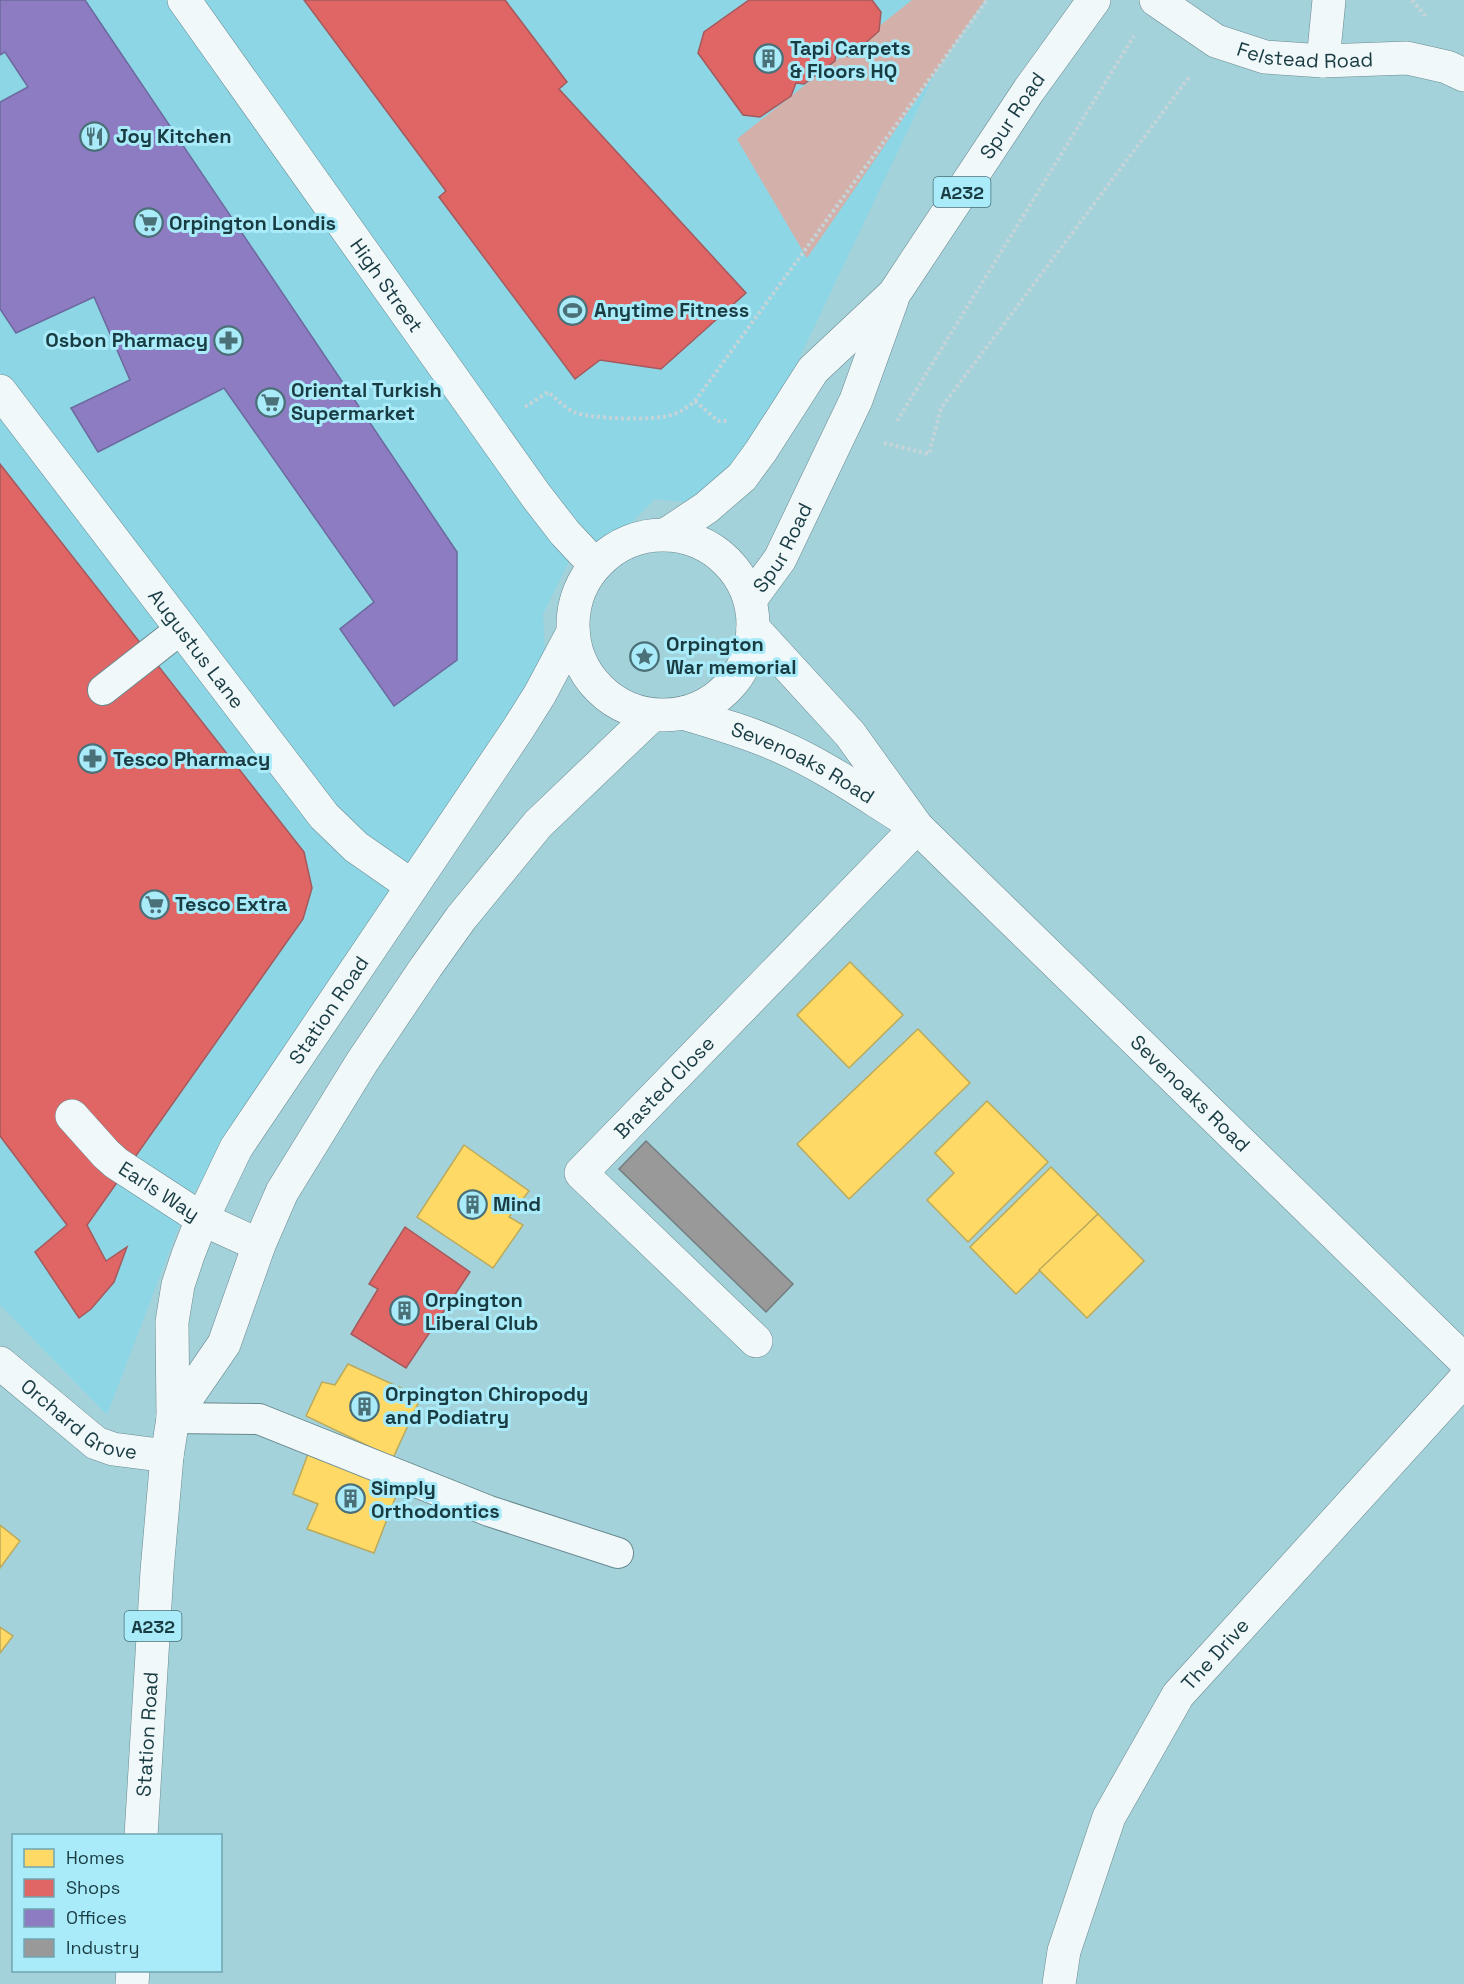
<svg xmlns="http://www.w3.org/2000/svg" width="1464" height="1984" font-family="'Space Grotesk',sans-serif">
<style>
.built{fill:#8dd6e5}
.grass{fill:#d3b0a9}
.homes{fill:#ffd966;stroke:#baaa5c;stroke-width:1.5}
.shops{fill:#e06666;stroke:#a4595c;stroke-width:1.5}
.offices{fill:#8e7cc3;stroke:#6b699d;stroke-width:1.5}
.industry{fill:#999;stroke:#737d7f;stroke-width:1.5}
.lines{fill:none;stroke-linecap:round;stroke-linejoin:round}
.service-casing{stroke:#68898f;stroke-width:32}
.minor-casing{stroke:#68898f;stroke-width:34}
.tertiary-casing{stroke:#68898f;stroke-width:34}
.primary-casing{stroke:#68898f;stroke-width:34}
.path{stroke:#c5d4d8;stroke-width:4;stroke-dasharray:3 3;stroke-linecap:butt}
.service{stroke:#f1f8fa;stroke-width:30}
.minor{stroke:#f1f8fa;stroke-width:33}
.tertiary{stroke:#f1f8fa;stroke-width:33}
.primary{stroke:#f1f8fa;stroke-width:33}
.labels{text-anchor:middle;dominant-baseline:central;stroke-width:6;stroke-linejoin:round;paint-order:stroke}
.shield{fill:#aaebf9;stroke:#44707a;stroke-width:1.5}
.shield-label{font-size:18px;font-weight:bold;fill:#193c43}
.poi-label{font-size:20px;font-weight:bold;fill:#193c43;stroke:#aaebf9;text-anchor:start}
.street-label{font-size:20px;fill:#193c43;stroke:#aaebf9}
</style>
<rect width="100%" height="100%" fill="#a4d2db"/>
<!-- built -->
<polygon class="built" points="0,0 970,0 768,424 702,504 655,499 619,535 571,558 543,614 546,673 387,904 189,1200 107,1415 0,1305"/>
<!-- grass -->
<polygon class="grass" points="912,0 985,0 807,258 737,139"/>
<!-- homes -->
<g class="homes">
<polygon points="850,962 903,1015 849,1068 797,1015"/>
<polygon points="918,1029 970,1083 849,1199 797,1144"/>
<polygon points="987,1101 1048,1162 968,1242 927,1200 954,1173 935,1153"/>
<polygon points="464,1145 529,1191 509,1217 523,1225 493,1268 417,1217"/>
<polygon points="1051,1167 1098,1214 1016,1294 970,1247"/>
<polygon points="1098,1214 1144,1261 1087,1318 1039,1270"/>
<polygon points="348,1364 421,1397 393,1458 306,1416 322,1382 335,1385"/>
<polygon points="308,1454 401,1483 374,1553 307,1529 318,1504 293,1494"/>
<polygon points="0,1525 20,1541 0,1568"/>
<polygon points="0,1627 13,1636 0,1653"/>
</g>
<!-- shops -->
<g class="shops">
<polygon points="304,0 505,0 567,82 559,89 746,293 661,369 600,360 575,379 439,197 446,191"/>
<polygon points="749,0 872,0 881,12 879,31 850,57 836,54 835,61 804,84 796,83 791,96 760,117 743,115 698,53 704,32"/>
<polygon points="0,464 304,852 312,888 303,919 87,1225 106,1261 127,1247 114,1282 91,1309 79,1318 35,1252 67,1225 0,1136"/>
<polygon points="405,1227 470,1272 406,1368 351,1334 378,1289 369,1284"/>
</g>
<!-- offices -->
<polygon class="offices" points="0,0 85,0 457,552 457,660 394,706 340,629 374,602 224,388 98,452 71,408 130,380 94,297 16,333 0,309 0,102 28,87 5,52 0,55"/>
<!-- industry -->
<polygon class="industry" points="646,1141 793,1284 766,1312 619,1169"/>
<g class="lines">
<defs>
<g id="service">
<polyline points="103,690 181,629"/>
<polyline points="173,1418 259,1419 489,1511 618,1553"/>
</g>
<g id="minor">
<path id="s1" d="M 1156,0 L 1216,41 L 1265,57 L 1323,61 L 1407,58 L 1447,67 L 1464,75"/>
<polyline points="1323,61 1329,0"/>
<path id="s2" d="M 0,391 L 324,816 L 356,847 L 412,886"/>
<path id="s3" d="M 72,1116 L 106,1154 L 116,1163 L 202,1219 L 259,1245"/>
<path id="s4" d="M 756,1341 L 581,1173 L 917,827"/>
<path id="s5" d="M 0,1363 L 96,1443 L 113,1449 L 167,1456"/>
<path id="s6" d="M 1059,1984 L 1064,1951 L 1109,1817 L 1178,1695 L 1464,1380"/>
</g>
<g id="tertiary">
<path id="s7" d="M 184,0 L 537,497 L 565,533 L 595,565"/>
</g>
<g id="primary">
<path id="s8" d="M 667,534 L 706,508 L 742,477 L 761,451 L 813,370 L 894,294 L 1029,90 L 1094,0"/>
<circle cx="663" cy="625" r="90"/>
<path id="s9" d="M 750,600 L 780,559 L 856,400 L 892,300"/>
<path id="s10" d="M 753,628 L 850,734 L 917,827 L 1464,1360"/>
<path id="s11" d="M 683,713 C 716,723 748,732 779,746 C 823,765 863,793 903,818"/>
<polyline points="173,1418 224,1344 259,1245 282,1192 362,1062 426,967 461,918 538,824 652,715"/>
<path id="s12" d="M 141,1836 L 157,1571 L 167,1456 L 173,1418 L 172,1322 L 178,1285 L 188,1255 L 202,1219 L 236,1148 L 518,729 L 540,694 L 573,632"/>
<polyline points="132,1984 133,1970"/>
</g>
</defs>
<!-- service casing -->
<use href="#service" class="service-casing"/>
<!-- minor casing -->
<use href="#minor" class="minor-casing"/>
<!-- tertiary casing -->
<use href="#tertiary" class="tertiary-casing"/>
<!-- primary casing -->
<use href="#primary" class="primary-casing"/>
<!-- path -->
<g class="path">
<polyline points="1412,0 1427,18"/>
<polyline points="695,401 718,421 729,421"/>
<path d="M 525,407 L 548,392 C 556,398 565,408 574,412 C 588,419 656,421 671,415 C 681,412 688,407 695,401 L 987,0"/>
<polyline points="897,421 1134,36"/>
<polyline points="884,443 929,454 941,408 1190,76"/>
</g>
<!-- service -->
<use href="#service" class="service"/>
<!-- minor -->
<use href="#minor" class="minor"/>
<!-- tertiary -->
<use href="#tertiary" class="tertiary"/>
<!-- primary -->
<use href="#primary" class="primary"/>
</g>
<!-- icons -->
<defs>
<symbol id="building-ring" viewBox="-11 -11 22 22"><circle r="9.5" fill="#aaebf9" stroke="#4a7078" stroke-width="1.5"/><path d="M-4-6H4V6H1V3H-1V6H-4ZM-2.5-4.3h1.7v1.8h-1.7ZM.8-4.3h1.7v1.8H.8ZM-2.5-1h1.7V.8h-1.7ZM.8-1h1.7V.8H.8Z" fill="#4a7078"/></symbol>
<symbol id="restaurant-ring" viewBox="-11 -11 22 22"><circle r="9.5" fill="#aaebf9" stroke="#4a7078" stroke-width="1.5"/><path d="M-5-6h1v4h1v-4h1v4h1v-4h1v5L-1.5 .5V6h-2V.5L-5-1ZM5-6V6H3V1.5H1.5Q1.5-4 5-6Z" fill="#4a7078"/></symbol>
<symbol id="supermarket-ring" viewBox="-11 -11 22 22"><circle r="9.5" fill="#aaebf9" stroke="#4a7078" stroke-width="1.5"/><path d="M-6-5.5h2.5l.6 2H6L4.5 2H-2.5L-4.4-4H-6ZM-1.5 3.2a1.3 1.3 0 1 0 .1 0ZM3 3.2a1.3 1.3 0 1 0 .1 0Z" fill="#4a7078"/></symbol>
<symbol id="stadium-ring" viewBox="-11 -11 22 22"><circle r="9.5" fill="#aaebf9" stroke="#4a7078" stroke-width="1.5"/><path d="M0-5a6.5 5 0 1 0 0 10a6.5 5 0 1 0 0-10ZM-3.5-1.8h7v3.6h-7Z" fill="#4a7078"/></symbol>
<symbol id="pharmacy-ring" viewBox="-11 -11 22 22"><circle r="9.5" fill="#aaebf9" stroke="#4a7078" stroke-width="1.5"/><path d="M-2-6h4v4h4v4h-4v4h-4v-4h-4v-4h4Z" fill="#4a7078"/></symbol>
<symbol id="sight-ring" viewBox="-11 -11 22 22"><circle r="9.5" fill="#aaebf9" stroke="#4a7078" stroke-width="1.5"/><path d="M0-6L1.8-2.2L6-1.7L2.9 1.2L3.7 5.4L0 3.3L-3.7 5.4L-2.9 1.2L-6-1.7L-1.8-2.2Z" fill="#4a7078"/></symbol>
</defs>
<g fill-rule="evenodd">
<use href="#building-ring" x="752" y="42" width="33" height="33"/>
<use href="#restaurant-ring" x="78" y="120" width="33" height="33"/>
<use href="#supermarket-ring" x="132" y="206" width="33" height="33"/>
<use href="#stadium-ring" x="556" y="294" width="33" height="33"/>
<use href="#pharmacy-ring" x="212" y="324" width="33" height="33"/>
<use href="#supermarket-ring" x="254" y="386" width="33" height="33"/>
<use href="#sight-ring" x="628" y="640" width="33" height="33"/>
<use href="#pharmacy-ring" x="76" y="742" width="33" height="33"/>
<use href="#supermarket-ring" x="138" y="888" width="33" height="33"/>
<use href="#building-ring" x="456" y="1188" width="33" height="33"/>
<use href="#building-ring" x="388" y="1294" width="33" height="33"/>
<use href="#building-ring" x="348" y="1390" width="33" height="33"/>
<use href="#building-ring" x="334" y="1482" width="33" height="33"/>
</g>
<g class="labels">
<!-- shield labels -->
<g class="shield">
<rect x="933.5" y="177" width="57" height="30" rx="4.5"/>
<rect x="124.5" y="1611" width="57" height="30" rx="4.5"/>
</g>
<g class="shield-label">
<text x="962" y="192">A232</text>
<text x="153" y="1626">A232</text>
</g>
<!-- poi labels -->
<g class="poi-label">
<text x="790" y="48">Tapi Carpets<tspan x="790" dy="23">&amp; Floors HQ</tspan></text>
<text x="116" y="136">Joy Kitchen</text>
<text x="169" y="223">Orpington Londis</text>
<text x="594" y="310">Anytime Fitness</text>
<text x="208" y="340" text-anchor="end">Osbon Pharmacy</text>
<text x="291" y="390">Oriental Turkish<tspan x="291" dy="23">Supermarket</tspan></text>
<text x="666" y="644">Orpington<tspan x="666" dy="23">War memorial</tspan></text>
<text x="113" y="759">Tesco Pharmacy</text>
<text x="175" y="904">Tesco Extra</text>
<text x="493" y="1204">Mind</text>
<text x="425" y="1300">Orpington<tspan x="425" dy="23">Liberal Club</tspan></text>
<text x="385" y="1394">Orpington Chiropody<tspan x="385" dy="23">and Podiatry</tspan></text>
<text x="371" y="1488">Simply<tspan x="371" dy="23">Orthodontics</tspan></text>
</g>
<!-- street labels -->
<g class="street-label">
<text stroke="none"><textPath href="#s1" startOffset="164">Felstead Road</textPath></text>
<text stroke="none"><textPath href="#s8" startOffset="548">Spur Road</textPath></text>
<text stroke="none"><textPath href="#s7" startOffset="350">High Street</textPath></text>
<text stroke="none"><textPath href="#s9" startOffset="62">Spur Road</textPath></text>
<text stroke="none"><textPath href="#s2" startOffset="324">Augustus Lane</textPath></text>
<text stroke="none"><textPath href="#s11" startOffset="130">Sevenoaks Road</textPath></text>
<text stroke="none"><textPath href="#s12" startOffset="868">Station Road</textPath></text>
<text stroke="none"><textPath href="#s4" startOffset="362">Brasted Close</textPath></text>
<text stroke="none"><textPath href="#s10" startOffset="640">Sevenoaks Road</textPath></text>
<text stroke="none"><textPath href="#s3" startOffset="116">Earls Way</textPath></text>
<text stroke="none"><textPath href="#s5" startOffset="99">Orchard Grove</textPath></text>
<text stroke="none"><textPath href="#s6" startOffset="370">The Drive</textPath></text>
<text stroke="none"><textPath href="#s12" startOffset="102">Station Road</textPath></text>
</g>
</g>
<!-- legend -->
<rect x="12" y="1834" width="210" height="138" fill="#aaebf9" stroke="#70a5b0" stroke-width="1.5"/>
<rect x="24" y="1849" width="30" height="18" fill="#ffd966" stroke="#70a5b0" stroke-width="1.5"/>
<text x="66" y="1864" font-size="18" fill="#193c43">Homes</text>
<rect x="24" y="1879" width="30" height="18" fill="#e06666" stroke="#70a5b0" stroke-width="1.5"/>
<text x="66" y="1894" font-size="18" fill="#193c43">Shops</text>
<rect x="24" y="1909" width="30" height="18" fill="#8e7cc3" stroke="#70a5b0" stroke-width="1.5"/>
<text x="66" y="1924" font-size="18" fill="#193c43">Offices</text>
<rect x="24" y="1939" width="30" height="18" fill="#999999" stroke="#70a5b0" stroke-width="1.5"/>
<text x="66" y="1954" font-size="18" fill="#193c43">Industry</text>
</svg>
